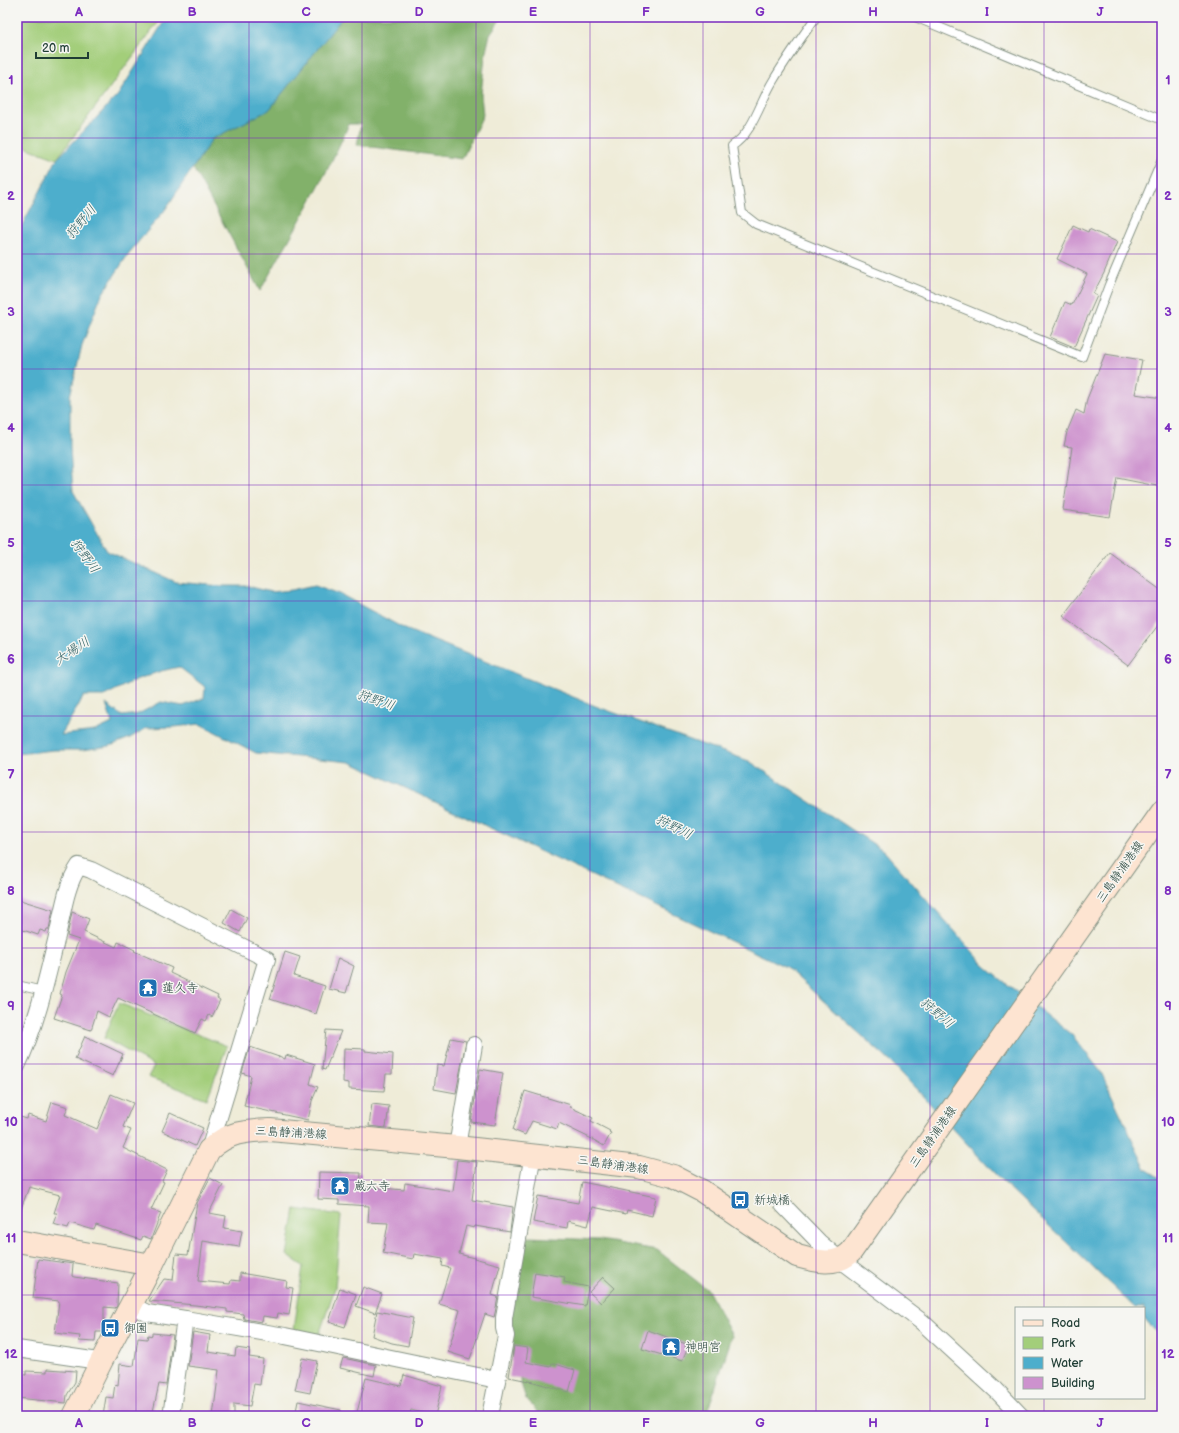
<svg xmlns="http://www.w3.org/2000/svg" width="1179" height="1433" font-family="'Balsamiq Sans','Klee One',sans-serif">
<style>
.green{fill:#a3ce7a;stroke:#618657}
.forest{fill:#82b16a;stroke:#50774f}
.water{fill:#4daecc;stroke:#367680;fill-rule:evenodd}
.building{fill:#cd92ce}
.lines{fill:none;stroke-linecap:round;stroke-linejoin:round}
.service-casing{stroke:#879486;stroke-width:10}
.minor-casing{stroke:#879486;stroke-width:18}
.secondary-casing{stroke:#879486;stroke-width:24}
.service{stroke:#fff;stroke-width:8}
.minor{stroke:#fff;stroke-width:16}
.secondary{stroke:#fde4d1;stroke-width:22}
.grid{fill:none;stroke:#7b2cbf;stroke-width:1;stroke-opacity:0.55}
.labels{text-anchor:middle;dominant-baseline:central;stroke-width:3;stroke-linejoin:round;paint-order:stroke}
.street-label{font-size:12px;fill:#1f3d34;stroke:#f6f6f2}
.poi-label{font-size:12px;fill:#1f3d34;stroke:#f6f6f2;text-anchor:start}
.water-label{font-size:13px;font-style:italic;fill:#2d5f62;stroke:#f6f6f2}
.neatline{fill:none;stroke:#7b2cbf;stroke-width:1.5}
.grid-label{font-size:13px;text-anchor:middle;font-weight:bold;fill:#7b2cbf}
</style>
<rect width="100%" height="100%" fill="#f6f6f2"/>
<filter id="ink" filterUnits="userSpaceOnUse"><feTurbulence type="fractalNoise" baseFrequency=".025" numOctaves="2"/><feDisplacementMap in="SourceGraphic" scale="8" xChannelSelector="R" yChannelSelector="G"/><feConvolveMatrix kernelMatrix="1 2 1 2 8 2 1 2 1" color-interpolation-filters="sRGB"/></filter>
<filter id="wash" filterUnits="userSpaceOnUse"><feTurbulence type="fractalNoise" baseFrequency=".012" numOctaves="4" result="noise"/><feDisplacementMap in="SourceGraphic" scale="16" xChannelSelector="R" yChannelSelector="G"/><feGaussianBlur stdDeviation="0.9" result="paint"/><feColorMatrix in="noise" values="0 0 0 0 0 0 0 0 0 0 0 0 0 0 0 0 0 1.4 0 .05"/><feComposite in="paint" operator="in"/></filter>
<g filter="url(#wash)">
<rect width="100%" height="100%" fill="#efecd8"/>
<!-- green -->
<g class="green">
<polygon points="17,17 167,17 156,25 57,159 17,144"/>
<polygon points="119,1003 227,1046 207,1099 148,1077 154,1066 104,1038"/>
<polygon points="295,1209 341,1215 335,1288 319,1335 294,1330 303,1266 287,1255"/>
</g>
<!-- forest -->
<g class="forest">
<path d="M 343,17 L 502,17 L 490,34 L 485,56 L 481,95 L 483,115 L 462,159 L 357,145 L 361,124 L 349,124 C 324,181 291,236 260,291 L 193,168 L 212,139 L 269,110 Z"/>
<polygon points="527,1237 600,1240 657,1250 708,1290 732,1336 706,1416 541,1416 526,1399 506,1336"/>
</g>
<!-- water -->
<path class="water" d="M 171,17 L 343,17 L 269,110 L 212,139 L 165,210 L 129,253 L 101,296 L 82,345 L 70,396 L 70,448 L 73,491 L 107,551 L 176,582 L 221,586 L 247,586 L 271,592 L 292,590 L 315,585 L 340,594 L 405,629 L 598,707 L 749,761 L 884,851 L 988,969 L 1072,1035 L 1101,1072 L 1146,1169 L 1162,1179 L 1162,1338 L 1144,1318 L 1144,1308 L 1135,1308 L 997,1176 L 892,1063 L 786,967 L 350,762 L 256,753 L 200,724 L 174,727 L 147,728 L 130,738 L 110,746 L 82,750 L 54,750 L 17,754 L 17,235 L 57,159 L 118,95 L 163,23 ZM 179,667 L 205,687 L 204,698 L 183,706 L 161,702 L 138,714 L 122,716 L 106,704 L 112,723 L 95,731 L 61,735 L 84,696 L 104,696 L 135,680 L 161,671 Z"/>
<g id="blocks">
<!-- building -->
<g class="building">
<polygon points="1073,225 1088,232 1089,229 1117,242 1104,273 1093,294 1097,296 1074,347 1050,337 1065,302 1072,305 1087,274 1057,259"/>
<polygon points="1105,354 1142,360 1135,394 1162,398 1162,487 1117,478 1110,517 1063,510 1072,447 1064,446 1067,432 1076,410 1084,414 1087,399"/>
<polygon points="1110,553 1162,591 1162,620 1128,665 1063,616"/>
<polygon points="17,899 53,910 49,929 47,929 46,932 40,930 38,935 17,928"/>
<polygon points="231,909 247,918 240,932 224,923"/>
<polygon points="72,912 89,919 84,932 116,947 118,942 135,950 134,951 172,968 170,973 218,996 217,998 220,1000 212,1017 209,1015 206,1021 202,1019 195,1033 118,998 109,1017 97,1011 91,1030 54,1018 62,995 60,994 66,972 79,940 67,936"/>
<polygon points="285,952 300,957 294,976 325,986 316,1014 270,999"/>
<polygon points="338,958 354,966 346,993 329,989"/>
<polygon points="326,1030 341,1031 325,1070 322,1069"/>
<polygon points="85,1036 123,1054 113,1076 75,1059"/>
<polygon points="451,1038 466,1041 456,1093 434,1089 437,1065 444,1066"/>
<polygon points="250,1047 279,1057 279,1056 285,1059 286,1055 315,1064 310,1084 318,1087 312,1101 308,1120 244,1106 251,1076 242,1073"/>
<polygon points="344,1048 365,1049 365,1051 393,1054 392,1074 386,1074 384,1091 349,1089 349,1083 343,1082"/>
<polygon points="480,1069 503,1073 495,1125 471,1122"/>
<polygon points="525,1091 571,1105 570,1107 593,1118 591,1121 610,1131 609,1132 611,1133 604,1146 592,1139 559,1123 557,1129 532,1121 525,1135 513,1130"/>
<polygon points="111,1094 133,1103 123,1127 131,1130 123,1148 167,1170 162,1181 164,1182 151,1210 161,1213 151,1239 143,1236 141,1240 96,1225 94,1230 70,1223 68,1228 53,1224 57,1213 54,1213 60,1195 29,1187 19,1214 17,1214 17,1116 27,1119 28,1115 46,1121 52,1102 68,1107 65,1115 97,1129"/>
<polygon points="372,1104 389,1106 386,1128 369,1126"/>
<polygon points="170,1113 203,1128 195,1146 162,1131"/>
<polygon points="457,1160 477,1162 472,1200 513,1207 510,1232 475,1226 474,1228 466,1226 459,1254 500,1265 492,1295 498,1297 495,1313 494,1317 485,1314 470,1359 448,1352 460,1310 439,1304 450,1268 442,1266 443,1259 414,1254 413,1259 383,1253 388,1223 368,1222 369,1206 339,1204 339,1200 318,1199 319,1172 361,1173 360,1186 404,1190 405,1183 453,1191"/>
<polygon points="210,1178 223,1185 209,1213 226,1216 224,1228 242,1231 239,1247 203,1241 198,1281 230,1284 231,1280 240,1281 240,1273 287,1281 286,1287 293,1288 289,1315 278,1313 277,1318 263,1316 262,1322 244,1319 243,1314 227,1312 227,1309 195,1305 149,1301 164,1279 173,1280 176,1254 188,1255 197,1203"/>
<polygon points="582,1182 656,1197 652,1216 627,1210 626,1214 593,1207 588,1226 568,1221 567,1228 533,1222 538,1196 578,1203"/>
<polygon points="38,1259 73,1264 72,1276 74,1277 118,1283 117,1306 115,1308 104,1307 104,1330 102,1332 96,1332 95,1342 79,1341 80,1336 55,1333 59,1301 33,1298"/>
<polygon points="535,1272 565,1277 564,1282 588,1287 585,1306 531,1297"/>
<polygon points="603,1277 615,1288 601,1303 589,1292"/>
<polygon points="363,1287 382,1294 375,1313 356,1306"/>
<polygon points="340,1288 356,1294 345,1327 329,1322"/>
<polygon points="377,1311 413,1318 408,1346 392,1343 372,1336"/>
<polygon points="648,1330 686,1344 685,1347 688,1347 682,1361 642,1349"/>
<polygon points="193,1332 210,1335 208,1352 235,1356 236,1348 250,1350 249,1357 263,1359 260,1385 254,1384 250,1406 234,1404 234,1416 213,1416 219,1370 188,1366"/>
<polygon points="152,1333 173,1335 166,1385 159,1384 152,1416 103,1416 106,1397 113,1398 115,1384 118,1385 120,1364 134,1366 138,1338 147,1339 148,1335 152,1336"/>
<polygon points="514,1346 528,1348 526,1362 551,1367 552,1363 575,1370 569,1392 534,1382 509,1377"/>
<polygon points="302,1358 317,1361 310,1393 295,1390"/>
<polygon points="343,1358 376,1365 374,1376 340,1368"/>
<polygon points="47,1369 76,1371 75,1382 67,1395 66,1403 17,1398 17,1374 26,1375 26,1371 47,1372"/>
<polygon points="404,1375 442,1386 435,1416 411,1410 409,1416 356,1416 366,1378 401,1386"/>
<polygon points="298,1401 341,1410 340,1416 295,1416"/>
</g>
</g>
</g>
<g filter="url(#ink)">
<use href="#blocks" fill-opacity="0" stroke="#879486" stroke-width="1"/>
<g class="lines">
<defs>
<g id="service">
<path d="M 816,17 C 801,38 786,59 773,81 C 760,102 753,133 732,146 L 742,213 L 756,224 L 1082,357 L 1109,285 L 1162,160"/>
<polyline points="915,17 1162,120"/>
<polyline points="17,985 43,991"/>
</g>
<g id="minor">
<path d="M 17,1066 C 37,1024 47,978 58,932 C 63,911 66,885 79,866 L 91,870 L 267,959 L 209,1150"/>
<polyline points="457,1147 474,1045"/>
<polyline points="783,1205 819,1242 840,1260 922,1322 996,1390 1021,1416"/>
<polyline points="131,1305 147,1313 185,1319 171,1416"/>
<polyline points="185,1319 285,1336 497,1380"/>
<polyline points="17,1349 92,1360 101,1362"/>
<polyline points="490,1416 506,1336 504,1328 504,1318 533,1154"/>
</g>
<g id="secondary">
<polyline points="17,1241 152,1265"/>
<path d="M 74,1416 L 101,1362 L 152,1265 L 209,1150 C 228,1132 244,1131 270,1130 L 457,1147 L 639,1167 L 673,1176 L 702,1191 L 797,1256 C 815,1261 836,1267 851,1252 L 1162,812"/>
</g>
</defs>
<!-- service casing -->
<use href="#service" class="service-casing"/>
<!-- minor casing -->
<use href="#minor" class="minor-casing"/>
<!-- secondary casing -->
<use href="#secondary" class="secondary-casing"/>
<!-- service -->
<use href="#service" class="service"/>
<!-- minor -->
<use href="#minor" class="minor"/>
<!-- secondary -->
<use href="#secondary" class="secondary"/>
</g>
</g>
<!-- grid -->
<path class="grid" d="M 136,17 L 136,1416M 249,17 L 249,1416M 362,17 L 362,1416M 476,17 L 476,1416M 590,17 L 590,1416M 703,17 L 703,1416M 816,17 L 816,1416M 930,17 L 930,1416M 1044,17 L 1044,1308M 17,138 L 1162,138M 17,254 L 1162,254M 17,369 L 1162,369M 17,485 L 1162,485M 17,601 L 1162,601M 17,716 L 1162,716M 17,832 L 1162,832M 17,948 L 1162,948M 17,1064 L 1162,1064M 17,1180 L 1162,1180M 17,1295 L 1162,1295M 1044,1398 L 1044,1416"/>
<!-- icons -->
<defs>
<symbol id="temple-square" viewBox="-11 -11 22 22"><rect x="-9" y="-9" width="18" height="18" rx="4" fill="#1f6fb2" stroke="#f6f6f2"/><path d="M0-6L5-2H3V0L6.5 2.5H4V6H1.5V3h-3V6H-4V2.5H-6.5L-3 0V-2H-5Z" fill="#fff"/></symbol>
<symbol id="bus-square" viewBox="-11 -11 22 22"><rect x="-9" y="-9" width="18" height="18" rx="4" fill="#1f6fb2" stroke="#f6f6f2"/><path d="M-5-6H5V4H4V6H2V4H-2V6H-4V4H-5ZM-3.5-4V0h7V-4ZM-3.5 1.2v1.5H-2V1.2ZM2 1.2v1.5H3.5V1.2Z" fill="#fff"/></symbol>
</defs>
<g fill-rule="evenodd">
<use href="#temple-square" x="137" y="977" width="22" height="22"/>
<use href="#temple-square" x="329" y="1175" width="22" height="22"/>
<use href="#bus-square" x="729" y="1189" width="22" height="22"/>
<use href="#bus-square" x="99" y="1317" width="22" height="22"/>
<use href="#temple-square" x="660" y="1336" width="22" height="22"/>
</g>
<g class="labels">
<!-- street labels -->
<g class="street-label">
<text transform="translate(1120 872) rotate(-55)">三島静浦港線</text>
<text transform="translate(291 1133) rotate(3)">三島静浦港線</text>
<text transform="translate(933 1137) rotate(-55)">三島静浦港線</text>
<text transform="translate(613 1165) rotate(8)">三島静浦港線</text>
</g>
<!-- poi labels -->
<g class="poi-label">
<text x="162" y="988">蓮久寺</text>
<text x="354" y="1186">蔵六寺</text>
<text x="754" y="1200">新城橋</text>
<text x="124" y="1328">御園</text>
<text x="685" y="1347">神明宮</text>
</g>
<!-- water labels -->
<g class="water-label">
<text transform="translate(81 222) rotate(-50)">狩野川</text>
<text transform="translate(85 556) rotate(54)">狩野川</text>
<text transform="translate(72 651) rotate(-34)">大場川</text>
<text transform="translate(376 700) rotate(19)">狩野川</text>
<text transform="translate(674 827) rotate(26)">狩野川</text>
<text transform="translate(937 1013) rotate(40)">狩野川</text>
</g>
</g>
<!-- margin -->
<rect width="1179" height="1433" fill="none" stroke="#f6f6f2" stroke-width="44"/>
<!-- legend -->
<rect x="1015" y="1307" width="130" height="92" fill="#f6f6f2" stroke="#a0aca6"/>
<rect x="1023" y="1320" width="20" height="6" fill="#fde4d1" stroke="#a0aca6"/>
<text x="1051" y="1327" font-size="12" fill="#1f3d34">Road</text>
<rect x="1023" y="1337" width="20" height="12" fill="#a3ce7a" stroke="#a0aca6"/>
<text x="1051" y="1347" font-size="12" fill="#1f3d34">Park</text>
<rect x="1023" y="1357" width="20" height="12" fill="#4daecc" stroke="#a0aca6"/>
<text x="1051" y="1367" font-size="12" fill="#1f3d34">Water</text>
<rect x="1023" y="1377" width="20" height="12" fill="#cd92ce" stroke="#a0aca6"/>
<text x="1051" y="1387" font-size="12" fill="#1f3d34">Building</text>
<!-- scale -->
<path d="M36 52v6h52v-6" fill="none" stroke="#1f3d34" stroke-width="2"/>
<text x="42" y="52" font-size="12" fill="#1f3d34" stroke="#f6f6f2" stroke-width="3" paint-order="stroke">20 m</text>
<rect x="22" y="22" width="1135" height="1389" class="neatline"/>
<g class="grid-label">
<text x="79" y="16">A</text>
<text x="192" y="16">B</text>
<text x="306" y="16">C</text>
<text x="419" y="16">D</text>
<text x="533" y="16">E</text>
<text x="646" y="16">F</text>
<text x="760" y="16">G</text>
<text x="873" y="16">H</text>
<text x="987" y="16">I</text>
<text x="1100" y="16">J</text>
<text x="11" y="84">1</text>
<text x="1168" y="84">1</text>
<text x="11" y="200">2</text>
<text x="1168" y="200">2</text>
<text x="11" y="316">3</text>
<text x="1168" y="316">3</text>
<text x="11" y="432">4</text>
<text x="1168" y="432">4</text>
<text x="11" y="547">5</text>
<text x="1168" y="547">5</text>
<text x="11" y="663">6</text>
<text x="1168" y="663">6</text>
<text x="11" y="779">7</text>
<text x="1168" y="779">7</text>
<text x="11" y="895">8</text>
<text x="1168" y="895">8</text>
<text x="11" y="1010">9</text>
<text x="1168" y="1010">9</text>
<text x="11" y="1126">10</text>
<text x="1168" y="1126">10</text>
<text x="11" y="1242">11</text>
<text x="1168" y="1242">11</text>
<text x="11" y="1358">12</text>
<text x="1168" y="1358">12</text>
<text x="79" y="1427">A</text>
<text x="192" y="1427">B</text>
<text x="306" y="1427">C</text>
<text x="419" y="1427">D</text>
<text x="533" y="1427">E</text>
<text x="646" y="1427">F</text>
<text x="760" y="1427">G</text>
<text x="873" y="1427">H</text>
<text x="987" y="1427">I</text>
<text x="1100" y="1427">J</text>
</g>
</svg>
